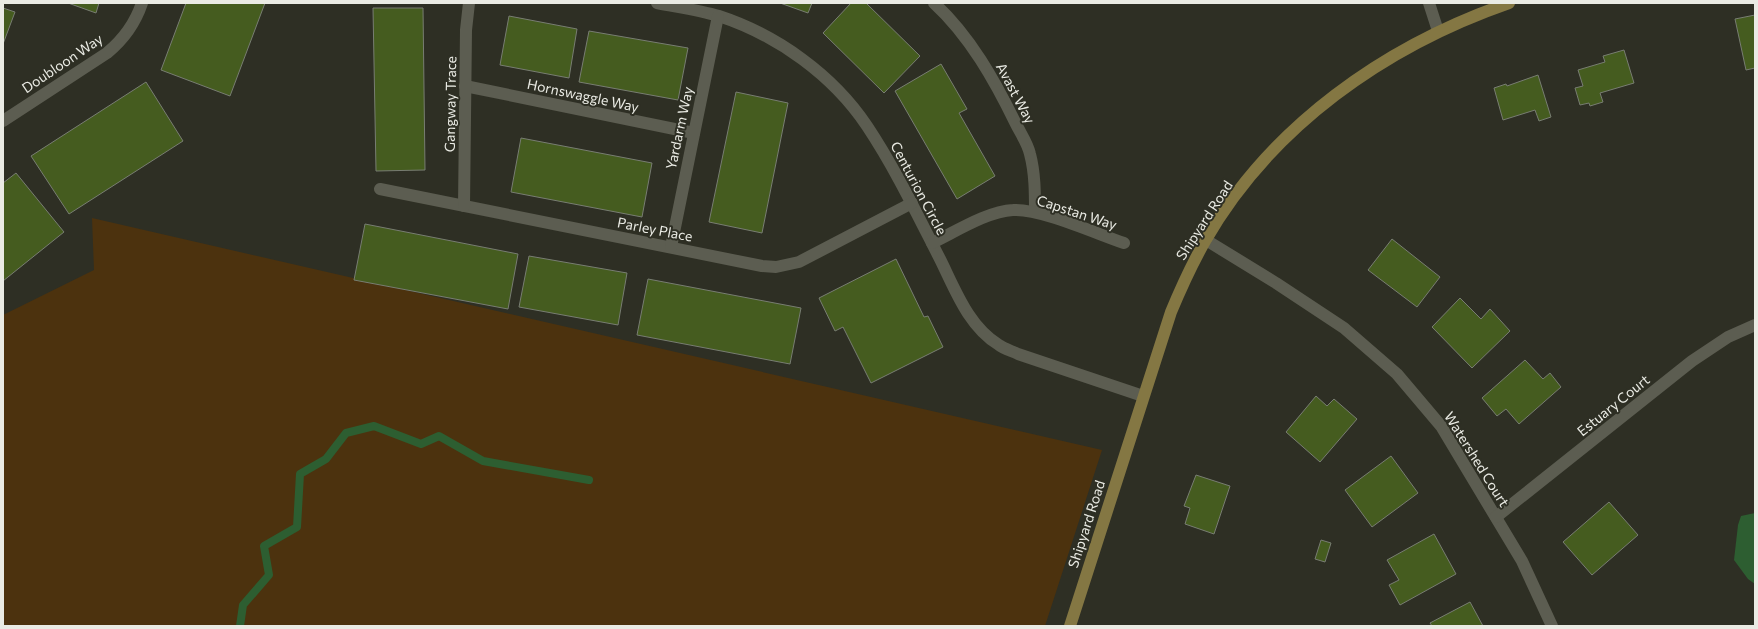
<svg xmlns="http://www.w3.org/2000/svg" width="1758" height="629" font-family="Commissioner,sans-serif">
<style>
.green{fill:#4c320e}
.water{fill:#2d5e31}
.lines{fill:none;stroke-linecap:round;stroke-linejoin:round}
.stream{stroke:#2d5e31;stroke-width:8}
.building{fill:#455c1f;stroke:#787d72}
.street{stroke:#5c5d51;stroke-width:12}
.secondary{stroke:#847743;stroke-width:12}
.labels{text-anchor:middle;dominant-baseline:central;stroke-width:4;stroke-linejoin:round;paint-order:stroke}
.street-label{font-size:14px;fill:#eaebe4;stroke:#2e2f24}
</style>
<rect width="100%" height="100%" fill="#2e2f24"/>
<!-- green -->
<polygon class="green" points="92,218 1102,450 1045,626 3,626 3,315 94,270"/>
<!-- water -->
<polygon class="water" points="1755,513 1755,584 1748,579 1734,560 1738,525 1741,516"/>
<g class="lines">
<!-- stream -->
<polyline class="stream" points="240,626 243,605 269,575 264,546 297,527 300,474 326,459 346,433 374,426 421,444 439,436 483,461 589,480"/>
</g>
<!-- building -->
<g class="building">
<polygon points="68,3 99,3 96,13"/>
<polygon points="186,3 265,3 230,96 161,70"/>
<polygon points="780,3 812,3 808,13"/>
<polygon points="851,3 866,3 920,56 884,93 823,33"/>
<polygon points="3,8 15,12 3,44"/>
<polygon points="373,8 423,8 425,170 376,171"/>
<polygon points="1755,15 1755,68 1746,70 1735,19"/>
<polygon points="509,16 577,29 569,78 500,65"/>
<polygon points="589,31 688,48 678,100 579,82"/>
<polygon points="1624,50 1634,83 1600,93 1603,102 1590,106 1589,103 1580,105 1575,88 1583,86 1578,70 1605,62 1603,56"/>
<polygon points="941,64 967,109 959,113 995,176 957,199 895,91"/>
<polygon points="1538,75 1551,117 1539,121 1535,110 1503,120 1494,88 1506,84 1507,86"/>
<polygon points="146,82 183,141 69,214 31,156"/>
<polygon points="736,92 788,103 762,233 709,222"/>
<polygon points="521,138 652,163 642,217 511,192"/>
<polygon points="16,173 64,232 3,281 3,183"/>
<polygon points="365,224 518,254 508,309 354,280"/>
<polygon points="1392,239 1440,277 1417,307 1368,270"/>
<polygon points="529,256 627,273 618,325 519,307"/>
<polygon points="896,259 924,317 928,316 943,347 871,383 843,327 835,331 819,298"/>
<polygon points="648,279 801,308 790,364 637,335"/>
<polygon points="1460,298 1481,319 1490,309 1510,331 1472,368 1432,327"/>
<polygon points="1525,360 1543,379 1550,373 1561,387 1519,424 1506,409 1497,416 1482,398"/>
<polygon points="1316,396 1327,406 1334,399 1357,419 1320,462 1286,432"/>
<polygon points="1391,456 1418,493 1372,527 1345,490"/>
<polygon points="1196,475 1230,486 1214,534 1185,524 1190,508 1184,506"/>
<polygon points="1609,502 1638,535 1592,575 1563,542"/>
<polygon points="1434,534 1456,574 1400,605 1389,585 1399,580 1387,560"/>
<polygon points="1321,540 1331,543 1325,562 1315,559"/>
<polygon points="1470,602 1483,626 1432,626 1430,623"/>
</g>
<g class="lines">
<!-- street -->
<g class="street">
<path d="M 657,3 C 677,7 699,10 719,16 C 777,35 833,75 867,126 C 895,168 917,214 940,259 C 955,289 968,326 999,345 C 1004,349 1012,351 1018,354 L 1143,396"/>
<path d="M 934,3 C 970,36 995,81 1016,124 C 1021,134 1028,144 1030,154 C 1035,173 1035,193 1035,212"/>
<polyline points="1429,3 1438,31"/>
<polyline points="465,86 694,133"/>
<path d="M 3,121 L 107,53 C 124,39 135,24 142,3"/>
<polyline points="380,189 762,266 776,267 799,262 912,203"/>
<polyline points="464,206 466,30 469,3"/>
<polyline points="1206,240 1276,283 1344,328 1397,374 1441,426 1522,561 1552,626"/>
<path d="M 932,243 C 955,232 988,211 1013,210 C 1040,208 1097,234 1124,243"/>
<polyline points="671,247 718,16"/>
<polyline points="1496,517 1692,361 1728,337 1755,325"/>
</g>
<!-- secondary -->
<path class="secondary" d="M 1070,626 L 1171,312 C 1181,288 1192,264 1205,241 C 1271,126 1385,46 1509,3"/>
</g>
<g class="labels">
<!-- street labels -->
<g class="street-label">
<text transform="translate(62 63) rotate(-34)">Doubloon Way</text>
<text transform="translate(1016 93) rotate(62)">Avast Way</text>
<text transform="translate(583 95) rotate(12)">Hornswaggle Way</text>
<text transform="translate(450 104) rotate(-89)">Gangway Trace</text>
<text transform="translate(679 128) rotate(-78)">Yardarm Way</text>
<text transform="translate(919 188) rotate(62)">Centurion Circle</text>
<text transform="translate(1077 212) rotate(18)">Capstan Way</text>
<text transform="translate(1204 220) rotate(-57)">Shipyard Road</text>
<text transform="translate(655 229) rotate(11)">Parley Place</text>
<text transform="translate(1613 405) rotate(-39)">Estuary Court</text>
<text transform="translate(1477 459) rotate(58)">Watershed Court</text>
<text transform="translate(1086 524) rotate(-72)">Shipyard Road</text>
</g>
</g>
<!-- border -->
<rect width="1758" height="629" fill="none" stroke="#eaebe4" stroke-width="8"/>
</svg>
